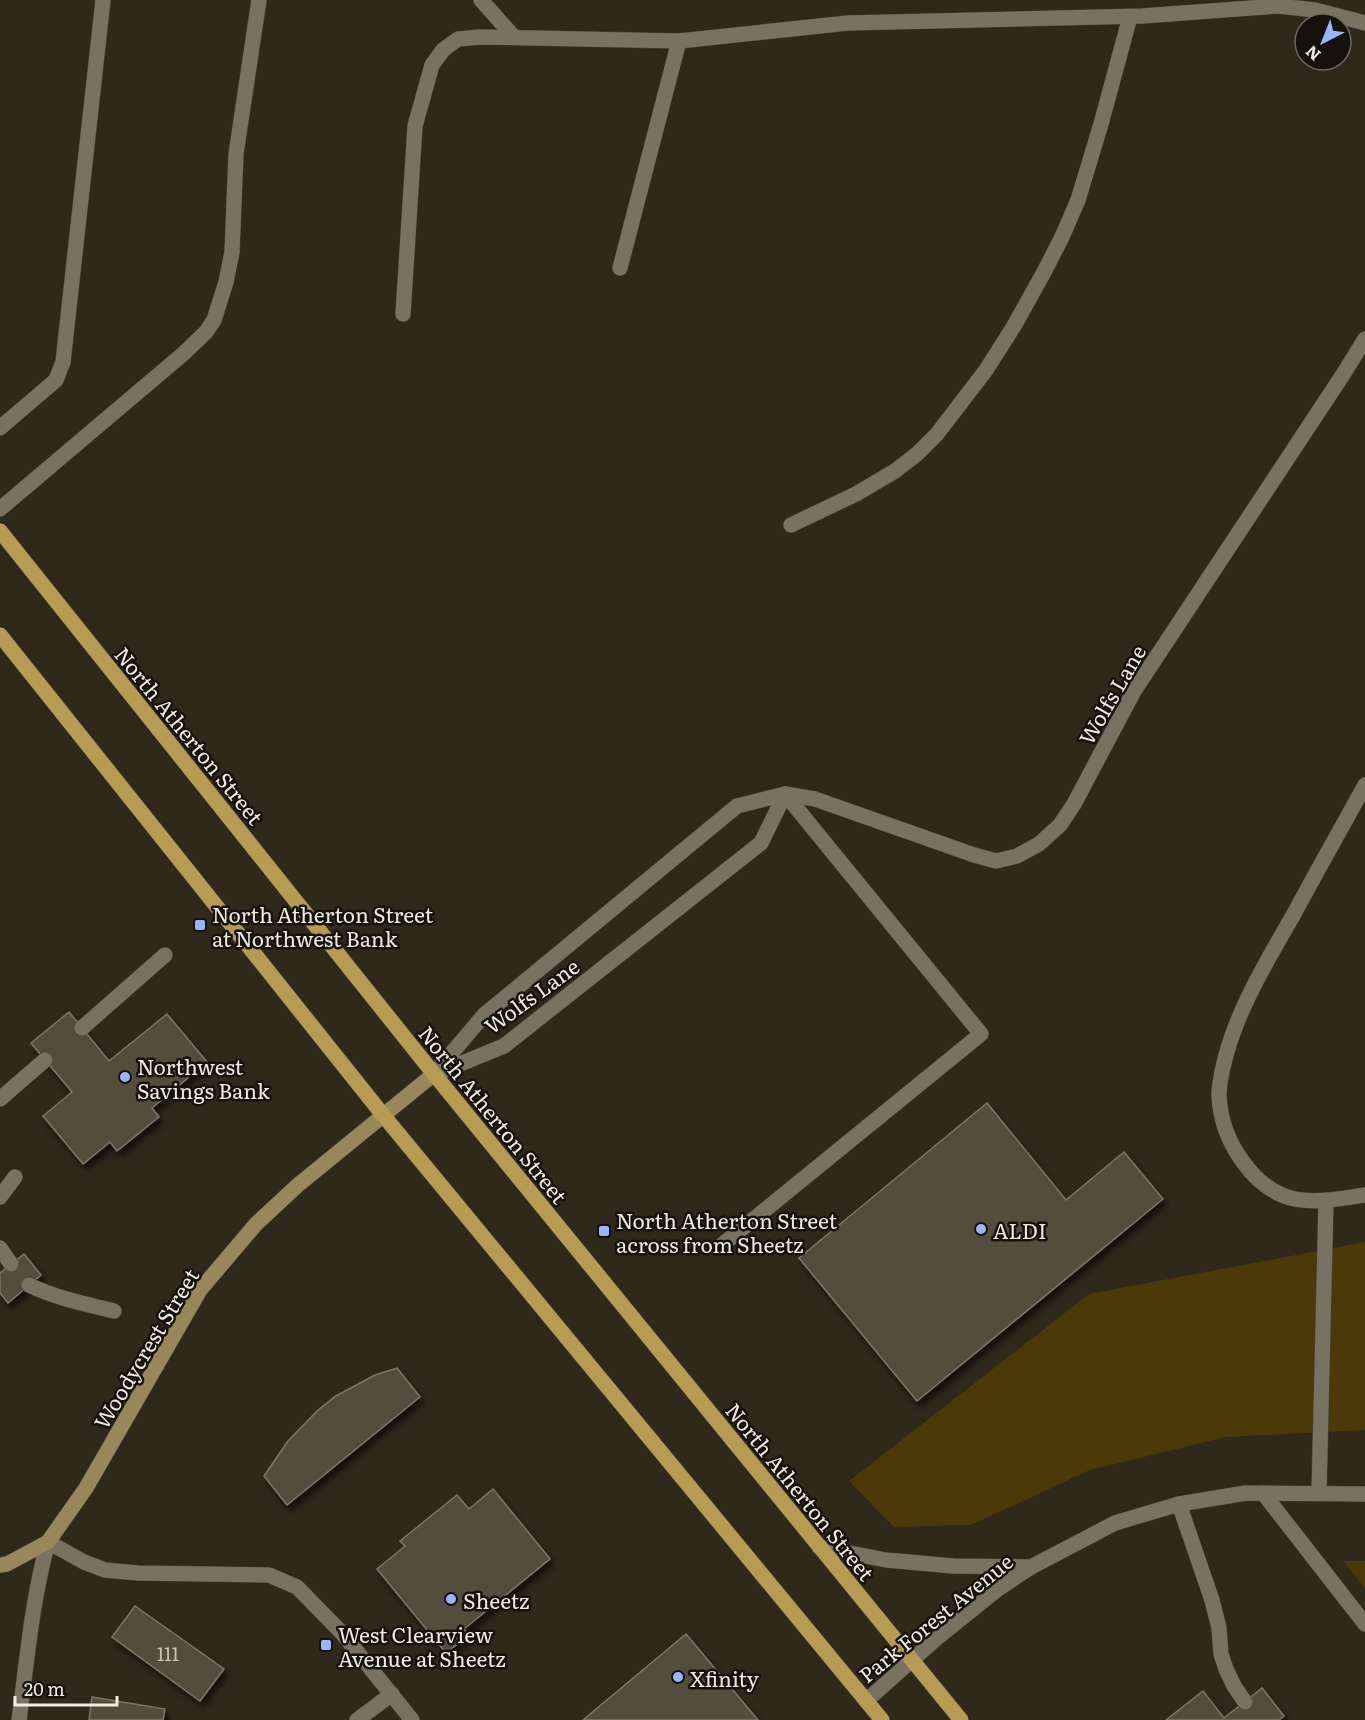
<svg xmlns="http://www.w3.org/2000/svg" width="1365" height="1720" font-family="Literata,serif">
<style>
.green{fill:#4b3908}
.building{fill:#534d3e;stroke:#7d7667;stroke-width:1.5;filter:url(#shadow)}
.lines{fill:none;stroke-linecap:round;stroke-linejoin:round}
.lane-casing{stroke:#4b463b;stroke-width:16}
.street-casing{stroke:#4b463b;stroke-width:16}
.secondary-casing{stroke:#4b463b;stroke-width:16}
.primary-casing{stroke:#4b463b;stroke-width:16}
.lane{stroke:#797263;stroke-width:15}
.street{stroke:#797263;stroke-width:15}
.secondary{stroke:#98875b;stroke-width:15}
.primary{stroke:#b89b53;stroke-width:15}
.poi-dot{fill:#98b5fd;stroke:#15120c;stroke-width:2}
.labels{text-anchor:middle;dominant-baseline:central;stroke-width:5;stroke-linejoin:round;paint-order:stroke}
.number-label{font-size:18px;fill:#c8c4ba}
.street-label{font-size:21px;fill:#efebe3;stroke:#15120c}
.poi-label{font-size:21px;fill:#efebe3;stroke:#15120c;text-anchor:start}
</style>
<defs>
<filter id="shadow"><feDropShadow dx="3.5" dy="6" stdDeviation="3" flood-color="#0009"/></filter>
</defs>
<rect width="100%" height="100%" fill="#2f291c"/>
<!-- green -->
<g class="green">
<polygon points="1365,1242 1365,1430 1226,1437 1090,1470 971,1525 894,1527 849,1481 1089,1294"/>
<polygon points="1343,1561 1365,1561 1365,1588"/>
</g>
<!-- building -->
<g class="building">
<polygon points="69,1012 109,1061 167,1014 207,1062 152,1108 159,1117 117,1151 110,1142 83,1164 43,1116 72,1092 31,1043"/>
<polygon points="987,1103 1066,1200 1124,1152 1163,1199 917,1401 799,1258"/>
<polygon points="24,1254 41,1275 8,1303 0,1293 0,1273"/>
<polygon points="397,1368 420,1397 287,1505 264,1476 288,1441 318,1410 336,1396 375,1375"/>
<polygon points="493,1489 550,1559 464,1629 469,1635 446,1653 377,1569 405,1546 400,1541 457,1495 469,1509"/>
<polygon points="135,1606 224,1669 200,1701 112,1637"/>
<polygon points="686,1634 758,1720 583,1720"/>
<polygon points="1262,1688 1284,1716 1279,1720 1166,1720 1203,1691 1224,1718"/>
<polygon points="92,1697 165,1709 163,1720 89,1720"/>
</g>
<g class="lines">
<defs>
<g id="lane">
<polyline points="481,0 514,37"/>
<polyline points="620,268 679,41"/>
<polyline points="403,314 415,126 432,65 443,50 458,39 480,37 679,41 848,23 1142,16 1278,6 1315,10 1365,23"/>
<polyline points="0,428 56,380 63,362 103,0"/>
<polyline points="0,509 183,354 206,332 214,320 226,282 232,252 236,154 259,0"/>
<polyline points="791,525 856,494 895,471 917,454 937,434 986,370 1014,326 1044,272 1062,237 1078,200 1101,124 1130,17"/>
<path d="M 1365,785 C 1342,827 1318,869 1295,912 C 1269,958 1240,1004 1226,1055 C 1223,1067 1219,1082 1219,1095 C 1220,1119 1229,1143 1243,1162 C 1278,1210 1313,1203 1365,1195"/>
<polyline points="82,1028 165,955"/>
<polyline points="438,1073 504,1046 761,843 785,794"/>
<polyline points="434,1074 484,1015 737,806 785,794 815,799 974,855 996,861 1017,856 1039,844 1060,825 1074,804 1134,691 1344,373 1365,339"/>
<polyline points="0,1099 45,1060"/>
<polyline points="0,1197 15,1177"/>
<polyline points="722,1245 981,1034 785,794"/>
<polyline points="0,1248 11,1264"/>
<path d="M 29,1285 C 56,1298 85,1304 114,1311"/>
<polyline points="1319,1493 1326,1201"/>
<polyline points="1179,1504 1212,1600 1219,1628 1221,1654 1226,1669 1234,1686 1245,1702"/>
<polyline points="357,1720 392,1694"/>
</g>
<g id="street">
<polyline points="1263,1493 1365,1624"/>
<polyline points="819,1547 886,1560 953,1566 1031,1567"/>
<polyline points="866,1701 937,1638 998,1589 1031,1567 1115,1523 1179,1504 1246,1493 1365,1494"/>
<path d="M 19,1720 C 27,1660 32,1600 48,1542 L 84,1562 L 105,1570 L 138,1573 L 269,1575 L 297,1587 L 342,1633 L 412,1720"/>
</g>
<polyline id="secondary" points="0,1565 7,1564 48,1542 86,1488 200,1290 256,1224 298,1185 434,1074"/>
<g id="primary">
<polyline points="0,531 434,1074 961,1720"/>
<polyline points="0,635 383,1115 882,1720"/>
</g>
</defs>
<!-- lane casing -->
<use href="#lane" class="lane-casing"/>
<!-- street casing -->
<use href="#street" class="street-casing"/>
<!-- secondary casing -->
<use href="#secondary" class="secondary-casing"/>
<!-- primary casing -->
<use href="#primary" class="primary-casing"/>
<!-- lane -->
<use href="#lane" class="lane"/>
<!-- street -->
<use href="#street" class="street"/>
<!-- secondary -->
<use href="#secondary" class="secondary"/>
<!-- primary -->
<use href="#primary" class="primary"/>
</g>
<!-- markers -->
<g class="poi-dot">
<rect x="194" y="919" width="12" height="12" rx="3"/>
<circle cx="125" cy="1077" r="6"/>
<circle cx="981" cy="1229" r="6"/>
<rect x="598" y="1225" width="12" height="12" rx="3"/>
<circle cx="451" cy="1599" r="6"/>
<rect x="320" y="1639" width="12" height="12" rx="3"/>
<circle cx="678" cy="1677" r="6"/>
</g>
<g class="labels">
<!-- number labels -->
<g class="number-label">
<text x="168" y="1653">111</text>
</g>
<!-- street labels -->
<g class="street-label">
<text transform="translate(1111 694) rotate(-60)">Wolfs Lane</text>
<text transform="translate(190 735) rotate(51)">North Atherton Street</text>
<text transform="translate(531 995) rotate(-36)">Wolfs Lane</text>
<text transform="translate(494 1114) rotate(51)">North Atherton Street</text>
<text transform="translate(145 1348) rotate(-59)">Woodycrest Street</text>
<text transform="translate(801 1491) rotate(51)">North Atherton Street</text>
<text transform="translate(935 1617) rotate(-39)">Park Forest Avenue</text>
</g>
<!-- poi labels -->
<g class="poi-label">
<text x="212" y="913">North Atherton Street<tspan x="212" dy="24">at Northwest Bank</tspan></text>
<text x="137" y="1065">Northwest<tspan x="137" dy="24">Savings Bank</tspan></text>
<text x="616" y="1219">North Atherton Street<tspan x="616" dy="24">across from Sheetz</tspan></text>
<text x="993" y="1229">ALDI</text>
<text x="463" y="1599">Sheetz</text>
<text x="338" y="1633">West Clearview<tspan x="338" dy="24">Avenue at Sheetz</tspan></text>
<text x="690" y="1677">Xfinity</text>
</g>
</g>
<!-- north arrow -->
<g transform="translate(1323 42) rotate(222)"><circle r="28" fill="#15120c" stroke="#6c6962" stroke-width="1.5"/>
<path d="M0-4.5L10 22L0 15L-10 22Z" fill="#98b5fd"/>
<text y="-9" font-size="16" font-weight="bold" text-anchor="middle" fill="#efebe3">N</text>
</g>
<!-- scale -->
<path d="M15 1696v9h102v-9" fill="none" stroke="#efebe3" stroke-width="3"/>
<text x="24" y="1696" font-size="18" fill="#efebe3" stroke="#15120c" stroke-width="4.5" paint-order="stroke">20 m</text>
</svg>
